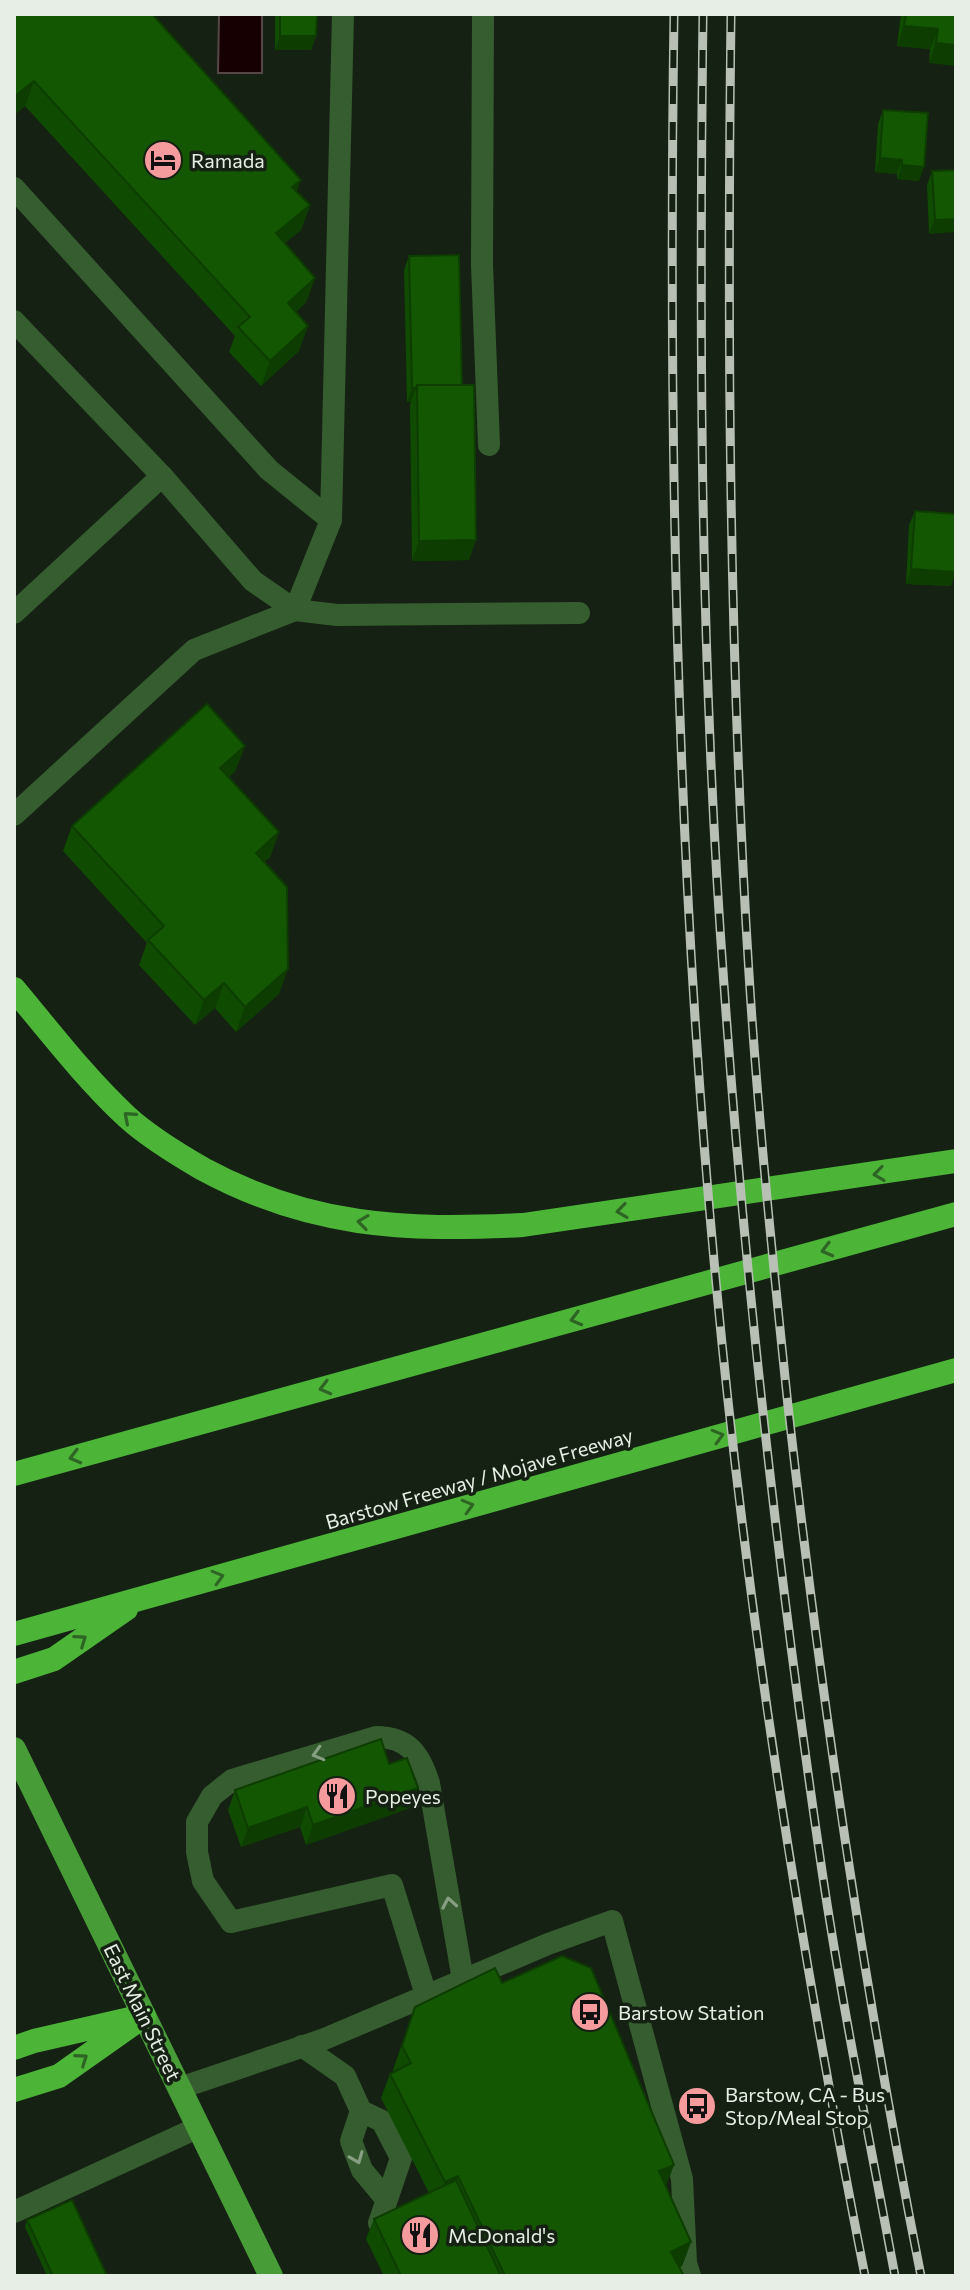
<svg xmlns="http://www.w3.org/2000/svg" width="970" height="2290" font-family="Commissioner,sans-serif">
<style>
.water{fill:#160002;stroke:#554746;stroke-width:2}
.lines{fill:none;stroke-linecap:round;stroke-linejoin:round}
.lane{stroke:#365d2f;stroke-width:22}
.primary{stroke:#479c37;stroke-width:24}
.highway{stroke:#4cb538;stroke-width:24}
.rail-casing{stroke:#b8c0b6;stroke-width:9}
.rail{stroke:#152113;stroke-width:6;stroke-dasharray:18;stroke-linecap:butt}
.wall{fill:#104b02}
.shaded-wall{fill:#0d3d01}
.building{fill:#135702;stroke:#0d3d01;stroke-width:2}
.oneway{stroke:#2e6424}
.oneway2{stroke:#869e81}
.labels{text-anchor:middle;dominant-baseline:central;stroke-width:7;stroke-linejoin:round;paint-order:stroke}
.poi-label{font-size:20px;fill:#e7eee5;stroke:#152113;text-anchor:start}
.street-label{font-size:20px;fill:#e7eee5;stroke:#152113}
</style>
<rect width="100%" height="100%" fill="#152113"/>
<!-- water -->
<polygon class="water" points="219,14 262,14 262,73 218,73"/>
<g class="lines">
<!-- lane -->
<g class="lane">
<polyline points="483,14 482,265 489,445"/>
<polyline points="14,188 269,470 331,520"/>
<polyline points="14,321 162,476 253,581 295,610 337,615 579,613"/>
<polyline points="14,613 162,476"/>
<polyline points="14,815 194,650 295,610 331,520 343,14"/>
<path d="M 426,1995 L 392,1885 L 231,1922 L 203,1881 L 197,1852 L 197,1822 L 212,1796 L 232,1780 L 376,1737 C 409,1737 420,1755 429,1783 L 463,1980"/>
<polyline points="302,2046 345,2076 361,2111 382,2121 401,2158 379,2223 383,2231"/>
<polyline points="180,2088 322,2040 548,1944 612,1921 682,2179 686,2263 690,2276"/>
<polyline points="361,2111 351,2141 362,2170 386,2199"/>
<polyline points="14,2212 199,2127"/>
</g>
<!-- primary -->
<polyline class="primary" points="14,1749 271,2276"/>
<!-- highway -->
<g class="highway">
<path d="M 14,989 C 50,1032 86,1079 127,1117 C 149,1137 177,1154 203,1169 C 310,1227 404,1231 523,1225 L 956,1161"/>
<polyline points="14,1474 956,1214"/>
<polyline points="14,1634 956,1370"/>
<polyline points="14,1672 54,1659 126,1609"/>
<polyline points="14,2048 34,2041 130,2019"/>
<polyline points="14,2090 59,2076 144,2016"/>
</g>
<defs>
<g id="rail">
<path d="M 674,14 C 668,437 676,860 716,1282 C 747,1615 800,1947 865,2276"/>
<path d="M 703,14 C 699,337 700,662 724,985 C 745,1281 779,1577 822,1871 C 842,2006 870,2141 895,2276"/>
<path d="M 731,14 C 727,334 729,654 749,974 C 758,1118 773,1262 788,1406 C 821,1698 864,1988 921,2276"/>
</g>
</defs>
<!-- rail casing -->
<use href="#rail" class="rail-casing"/>
<!-- rail -->
<use href="#rail" class="rail"/>
</g>
<!-- wall -->
<g class="wall">
<polygon points="14,14 297,191 310,205 301,230 285,243 315,278 306,302 296,312 299,351 261,386 229,352 235,336 25,106 14,115"/>
<polygon points="275,14 317,14 316,36 311,50 275,50"/>
<polygon points="901,14 956,14 929,63 930,49 897,46"/>
<polygon points="883,110 919,181 897,179 897,174 875,172 878,124"/>
<polygon points="956,170 929,234 927,185 932,171"/>
<polygon points="409,256 462,385 469,560 412,561 410,405 411,402 407,402 404,270"/>
<polygon points="915,511 951,586 906,584 909,525"/>
<polygon points="236,770 229,777 279,832 270,857 264,862 279,994 236,1032 215,1008 195,1025 139,965 147,943 63,851 72,826"/>
<polygon points="389,1764 418,1788 410,1808 306,1845 300,1827 241,1847 228,1810 235,1790"/>
<polygon points="502,1983 666,2187 691,2242 682,2266 679,2268 684,2276 384,2276 366,2239 374,2219 429,2193 381,2098 390,2074 393,2072 393,2070 415,2007"/>
<polygon points="27,2220 107,2276 47,2276 25,2227"/>
</g>
<!-- shaded-wall -->
<g class="shaded-wall">
<polygon points="904,26 938,29 930,49 897,46"/>
<polygon points="280,36 316,36 311,50 275,50"/>
<polygon points="936,43 956,45 956,66 929,63"/>
<polygon points="34,81 25,106 14,115 14,97"/>
<polygon points="880,158 902,160 897,174 875,172"/>
<polygon points="902,165 924,167 919,181 897,179"/>
<polygon points="301,180 292,205 292,187"/>
<polygon points="310,205 301,230 267,258 276,233"/>
<polygon points="956,219 956,232 929,234 935,220"/>
<polygon points="315,278 306,302 279,328 288,303"/>
<polygon points="308,326 299,351 261,386 270,361"/>
<polygon points="412,388 416,388 411,402 407,402"/>
<polygon points="476,540 469,560 412,561 419,541"/>
<polygon points="911,569 956,572 951,586 906,584"/>
<polygon points="245,746 236,770 211,793 220,768"/>
<polygon points="279,832 270,857 247,878 256,853"/>
<polygon points="288,969 279,994 236,1032 245,1007"/>
<polygon points="224,983 215,1008 195,1025 204,1000"/>
<polygon points="418,1788 410,1808 306,1845 313,1825"/>
<polygon points="307,1807 300,1827 241,1847 248,1828"/>
<polygon points="674,2165 665,2189 659,2171"/>
<polygon points="458,2176 449,2200 436,2206 445,2182"/>
<polygon points="691,2242 682,2266 662,2276 671,2252"/>
</g>
<!-- building -->
<g class="building">
<polygon points="14,14 152,14 301,180 292,187 310,205 276,233 315,278 288,303 308,326 270,361 238,327 250,317 34,81 14,97"/>
<polygon points="280,14 317,14 316,36 280,36"/>
<polygon points="906,14 956,14 956,45 936,43 938,29 904,26"/>
<polygon points="883,110 928,113 924,167 902,165 902,160 880,158"/>
<polygon points="956,170 956,219 935,220 932,171"/>
<polygon points="459,255 462,385 417,385 416,388 412,388 409,256"/>
<polygon points="417,385 474,385 476,540 419,541"/>
<polygon points="915,511 956,514 956,572 911,569"/>
<polygon points="207,704 245,746 220,768 279,832 256,853 287,887 288,969 245,1007 224,983 204,1000 148,940 164,926 72,826"/>
<polygon points="381,1739 389,1764 407,1758 418,1788 313,1825 307,1807 248,1828 235,1790"/>
<polygon points="562,1956 591,1968 674,2165 659,2171 691,2242 671,2252 684,2276 505,2276 458,2176 445,2182 390,2074 411,2063 402,2046 415,2007 495,1968 502,1983"/>
<polygon points="456,2180 501,2276 401,2276 374,2219"/>
<polygon points="72,2200 107,2276 53,2276 27,2220"/>
</g>
<!-- one-way arrows -->
<defs><path id="oneway-chevron" d="M-2-3.5L2.5 0L-2 3.5" fill="none" stroke-width="1.6" stroke-linecap="round" stroke-linejoin="round" transform="scale(2)"/></defs>
<g class="oneway">
<use href="#oneway-chevron" transform="translate(129 1117) rotate(-139)"/>
<use href="#oneway-chevron" transform="translate(879 1174) rotate(172)"/>
<use href="#oneway-chevron" transform="translate(622 1211) rotate(172)"/>
<use href="#oneway-chevron" transform="translate(363 1222) rotate(-172)"/>
<use href="#oneway-chevron" transform="translate(827 1250) rotate(165)"/>
<use href="#oneway-chevron" transform="translate(576 1319) rotate(165)"/>
<use href="#oneway-chevron" transform="translate(325 1388) rotate(165)"/>
<use href="#oneway-chevron" transform="translate(718 1436) rotate(-16)"/>
<use href="#oneway-chevron" transform="translate(75 1457) rotate(165)"/>
<use href="#oneway-chevron" transform="translate(468 1506) rotate(-16)"/>
<use href="#oneway-chevron" transform="translate(218 1577) rotate(-16)"/>
<use href="#oneway-chevron" transform="translate(81 1640) rotate(-35)"/>
<use href="#oneway-chevron" transform="translate(82 2059) rotate(-35)"/>
</g>
<g class="oneway2">
<use href="#oneway-chevron" transform="translate(318 1754) rotate(164)"/>
<use href="#oneway-chevron" transform="translate(449 1903) rotate(-100)"/>
<use href="#oneway-chevron" transform="translate(357 2158) rotate(68)"/>
</g>
<!-- icons -->
<defs>
<symbol id="hotel-disc" viewBox="-11 -11 22 22"><circle r="9.5" fill="#f59b9d" stroke="#152113"/><path d="M-6-4.5h1.5V1H6V5H4.5V3h-9V5H-6ZM-4 0a1.8 1.8 0 1 1 3.6 0ZM.5 0V-2.5h3Q6-2.5 6 0Z" fill="#111"/></symbol>
<symbol id="restaurant-disc" viewBox="-11 -11 22 22"><circle r="9.5" fill="#f59b9d" stroke="#152113"/><path d="M-5-6h1v4h1v-4h1v4h1v-4h1v5L-1.5 .5V6h-2V.5L-5-1ZM5-6V6H3V1.5H1.5Q1.5-4 5-6Z" fill="#111"/></symbol>
<symbol id="bus-disc" viewBox="-11 -11 22 22"><circle r="9.5" fill="#f59b9d" stroke="#152113"/><path d="M-5-6H5V4H4V6H2V4H-2V6H-4V4H-5ZM-3.5-4V0h7V-4ZM-3.5 1.2v1.5H-2V1.2ZM2 1.2v1.5H3.5V1.2Z" fill="#111"/></symbol>
</defs>
<g fill-rule="evenodd">
<use href="#hotel-disc" x="141" y="138" width="44" height="44"/>
<use href="#restaurant-disc" x="315" y="1774" width="44" height="44"/>
<use href="#bus-disc" x="568" y="1990" width="44" height="44"/>
<use href="#bus-disc" x="675" y="2084" width="44" height="44"/>
<use href="#restaurant-disc" x="398" y="2213" width="44" height="44"/>
</g>
<g class="labels">
<!-- poi labels -->
<g class="poi-label">
<text x="191" y="160">Ramada</text>
<text x="365" y="1796">Popeyes</text>
<text x="618" y="2012">Barstow Station</text>
<text x="725" y="2094">Barstow, CA - Bus<tspan x="725" dy="23">Stop/Meal Stop</tspan></text>
<text x="448" y="2235">McDonald's</text>
</g>
<!-- street labels -->
<g class="street-label">
<text transform="translate(479 1478) rotate(-16)">Barstow Freeway / Mojave Freeway</text>
<text transform="translate(143 2012) rotate(64)">East Main Street</text>
</g>
</g>
<!-- border -->
<rect width="970" height="2290" fill="none" stroke="#e7eee5" stroke-width="32"/>
</svg>
